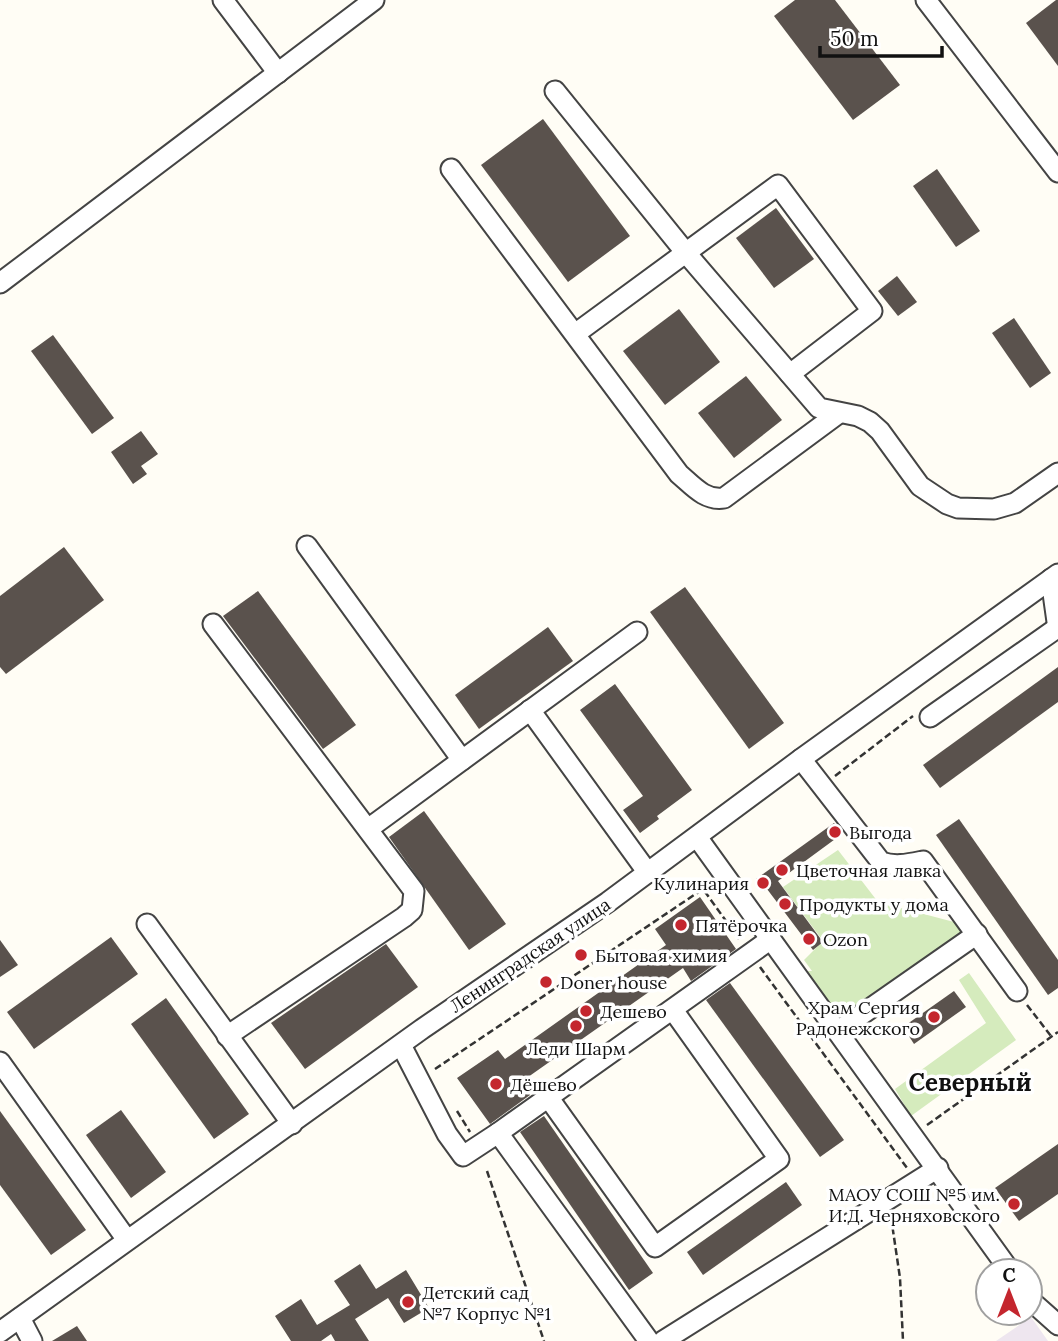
<svg xmlns="http://www.w3.org/2000/svg" width="1058" height="1341" font-family="Lora,serif">
<style>
.industrial{fill:#eee6ef}
.green{fill:#d5ebbd}
.building{fill:#5a524d}
.lines{fill:none;stroke-linecap:round;stroke-linejoin:round}
.minor-casing{stroke:#444;stroke-width:23}
.path{stroke:#333;stroke-width:2.5;stroke-dasharray:7 3.5;stroke-linecap:butt}
.minor{stroke:#fff;stroke-width:19}
.poi-dot{fill:#c4262e;stroke:#fff;stroke-width:2.5}
.labels{text-anchor:middle;dominant-baseline:central;stroke-width:7;stroke-linejoin:round;paint-order:stroke}
.poi-label{font-size:18px;fill:#111;stroke:#fff;text-anchor:start}
.street-label{font-size:18px;fill:#111;stroke:#fff}
.district-label{font-size:24px;font-weight:bold;fill:#111;stroke:#fff}
</style>
<rect width="100%" height="100%" fill="#fffdf5"/>
<!-- industrial -->
<polygon class="industrial" points="1031,1317 1048,1341 996,1341"/>
<!-- green -->
<g class="green">
<polygon points="838,850 878,902 973,927 846,1017 844,1014 839,1017 807,971 812,971 804,960 823,941 783,887"/>
<polygon points="969,973 1016,1040 911,1116 895,1089 986,1023 959,980"/>
</g>
<!-- building -->
<g class="building">
<polygon points="795,0 835,0 900,85 853,120 774,16"/>
<polygon points="1056,0 1058,0 1058,66 1026,23"/>
<polygon points="543,119 630,236 568,282 481,165"/>
<polygon points="937,169 980,231 956,247 913,186"/>
<polygon points="776,208 814,259 774,288 736,238"/>
<polygon points="897,276 917,302 898,316 878,291"/>
<polygon points="679,309 720,362 665,405 623,351"/>
<polygon points="1014,318 1051,373 1030,388 992,333"/>
<polygon points="53,335 114,418 92,434 31,351"/>
<polygon points="746,376 782,420 734,458 698,413"/>
<polygon points="141,431 158,454 141,466 147,474 133,484 111,452"/>
<polygon points="64,547 104,600 6,674 0,667 0,596"/>
<polygon points="685,587 784,723 749,749 650,612"/>
<polygon points="258,591 356,725 323,749 223,616"/>
<polygon points="548,627 573,661 479,729 455,695"/>
<polygon points="1058,667 1058,702 940,788 923,765"/>
<polygon points="615,684 692,790 657,816 659,819 640,833 623,810 643,796 580,710"/>
<polygon points="424,811 506,924 469,950 389,837"/>
<polygon points="959,819 1058,960 1058,988 1048,995 936,835"/>
<polygon points="834,823 842,834 778,881 823,942 813,950 767,889 764,891 756,879"/>
<polygon points="700,897 736,949 691,981 683,968 521,1082 530,1095 490,1124 457,1078 498,1050 505,1059 666,945 655,929"/>
<polygon points="111,937 138,974 34,1049 7,1012"/>
<polygon points="0,940 18,965 0,977"/>
<polygon points="386,944 418,987 305,1069 271,1023"/>
<polygon points="730,983 844,1140 820,1157 706,1000"/>
<polygon points="954,991 966,1007 914,1044 903,1027"/>
<polygon points="166,998 249,1114 214,1139 131,1024"/>
<polygon points="121,1110 166,1172 131,1198 86,1135"/>
<polygon points="0,1111 86,1230 51,1255 0,1185"/>
<polygon points="544,1116 653,1273 629,1290 520,1132"/>
<polygon points="1058,1144 1058,1194 1019,1221 995,1188"/>
<polygon points="786,1182 802,1205 703,1275 687,1252"/>
<polygon points="360,1264 376,1289 406,1270 429,1308 404,1323 388,1298 355,1319 369,1341 335,1341 331,1334 321,1341 291,1341 275,1316 301,1299 317,1325 350,1305 334,1281"/>
<polygon points="77,1326 87,1341 52,1341"/>
</g>
<g class="lines">
<defs>
<g id="minor">
<polyline points="223,0 278,73"/>
<polyline points="926,0 1058,172"/>
<polyline points="555,91 686,253 819,408 858,416 870,422 880,431 920,486 947,504 958,508 994,509 1015,503 1058,473"/>
<path d="M 451,169 L 679,474 C 693,486 705,501 724,498 L 839,413"/>
<polyline points="0,283 374,0"/>
<polyline points="575,334 778,185 872,311 790,374"/>
<polyline points="307,546 462,760"/>
<polyline points="1051,579 1058,629"/>
<polyline points="213,624 414,891 412,910 404,917 227,1036"/>
<polyline points="530,710 648,873"/>
<polyline points="930,717 1057,628"/>
<path d="M 801,759 L 881,862 C 895,867 908,864 923,861 L 1017,991"/>
<polyline points="368,829 637,632"/>
<polyline points="697,837 1010,1271"/>
<polyline points="147,924 292,1124"/>
<polyline points="838,1031 977,934"/>
<polyline points="401,1045 447,1134 463,1156 498,1133 649,1341"/>
<polyline points="0,1062 127,1240"/>
<polyline points="548,1097 655,1247 779,1159 673,1010"/>
<polyline points="498,1133 771,939"/>
<polyline points="1030,1300 1058,1325"/>
<polyline points="20,1318 32,1341"/>
<polyline points="0,1332 422,1029 608,902 801,759 1058,574"/>
<polyline points="663,1341 938,1168"/>
</g>
</defs>
<!-- minor casing -->
<use href="#minor" class="minor-casing"/>
<!-- path -->
<g class="path">
<polyline points="835,776 913,716"/>
<polyline points="760,967 907,1168"/>
<polyline points="1027,1005 1051,1036"/>
<polyline points="435,1069 703,889 739,939"/>
<polyline points="457,1111 470,1132"/>
<polyline points="927,1125 1058,1032"/>
<polyline points="487,1171 544,1341"/>
<polyline points="891,1217 900,1278 903,1341"/>
</g>
<!-- minor -->
<use href="#minor" class="minor"/>
</g>
<!-- markers -->
<g class="poi-dot">
<circle cx="835" cy="832" r="7"/>
<circle cx="782" cy="870" r="7"/>
<circle cx="763" cy="883" r="7"/>
<circle cx="785" cy="904" r="7"/>
<circle cx="681" cy="925" r="7"/>
<circle cx="809" cy="939" r="7"/>
<circle cx="581" cy="955" r="7"/>
<circle cx="546" cy="982" r="7"/>
<circle cx="586" cy="1011" r="7"/>
<circle cx="934" cy="1017" r="7"/>
<circle cx="576" cy="1026" r="7"/>
<circle cx="496" cy="1084" r="7"/>
<circle cx="1014" cy="1204" r="7"/>
<circle cx="408" cy="1302" r="7"/>
</g>
<g class="labels">
<!-- poi labels -->
<g class="poi-label">
<text x="849" y="832">Выгода</text>
<text x="796" y="870">Цветочная лавка</text>
<text x="749" y="883" text-anchor="end">Кулинария</text>
<text x="799" y="904">Продукты у дома</text>
<text x="695" y="925">Пятёрочка</text>
<text x="823" y="939">Ozon</text>
<text x="595" y="955">Бытовая химия</text>
<text x="560" y="982">Doner house</text>
<text x="920" y="1007" text-anchor="end">Храм Сергия<tspan x="920" dy="21">Радонежского</tspan></text>
<text x="600" y="1011">Дешево</text>
<text x="576" y="1048" text-anchor="middle">Леди Шарм</text>
<text x="510" y="1084">Дёшево</text>
<text x="1000" y="1194" text-anchor="end">МАОУ СОШ №5 им.<tspan x="1000" dy="21">И.Д. Черняховского</tspan></text>
<text x="422" y="1292">Детский сад<tspan x="422" dy="21">№7 Корпус №1</tspan></text>
</g>
<!-- street labels -->
<g class="street-label">
<text transform="translate(530 955) rotate(-34)">Ленинградская улица</text>
</g>
<!-- district labels -->
<g class="district-label">
<text x="970" y="1082">Северный</text>
</g>
</g>
<!-- north arrow -->
<g transform="translate(1009 1292)"><circle r="33" fill="#ffffff" stroke="#a0a0a0" stroke-width="2"/>
<path d="M0-5L12 26L0 18L-12 26Z" fill="#c4262e"/>
<text y="-10" font-size="19" font-weight="bold" text-anchor="middle" fill="#111111">С</text>
</g>
<!-- scale -->
<path d="M820 46v10h122v-10" fill="none" stroke="#111111" stroke-width="3.5"/>
<text x="830" y="46" font-size="21" fill="#111111" stroke="#ffffff" stroke-width="5" paint-order="stroke">50 m</text>
</svg>
